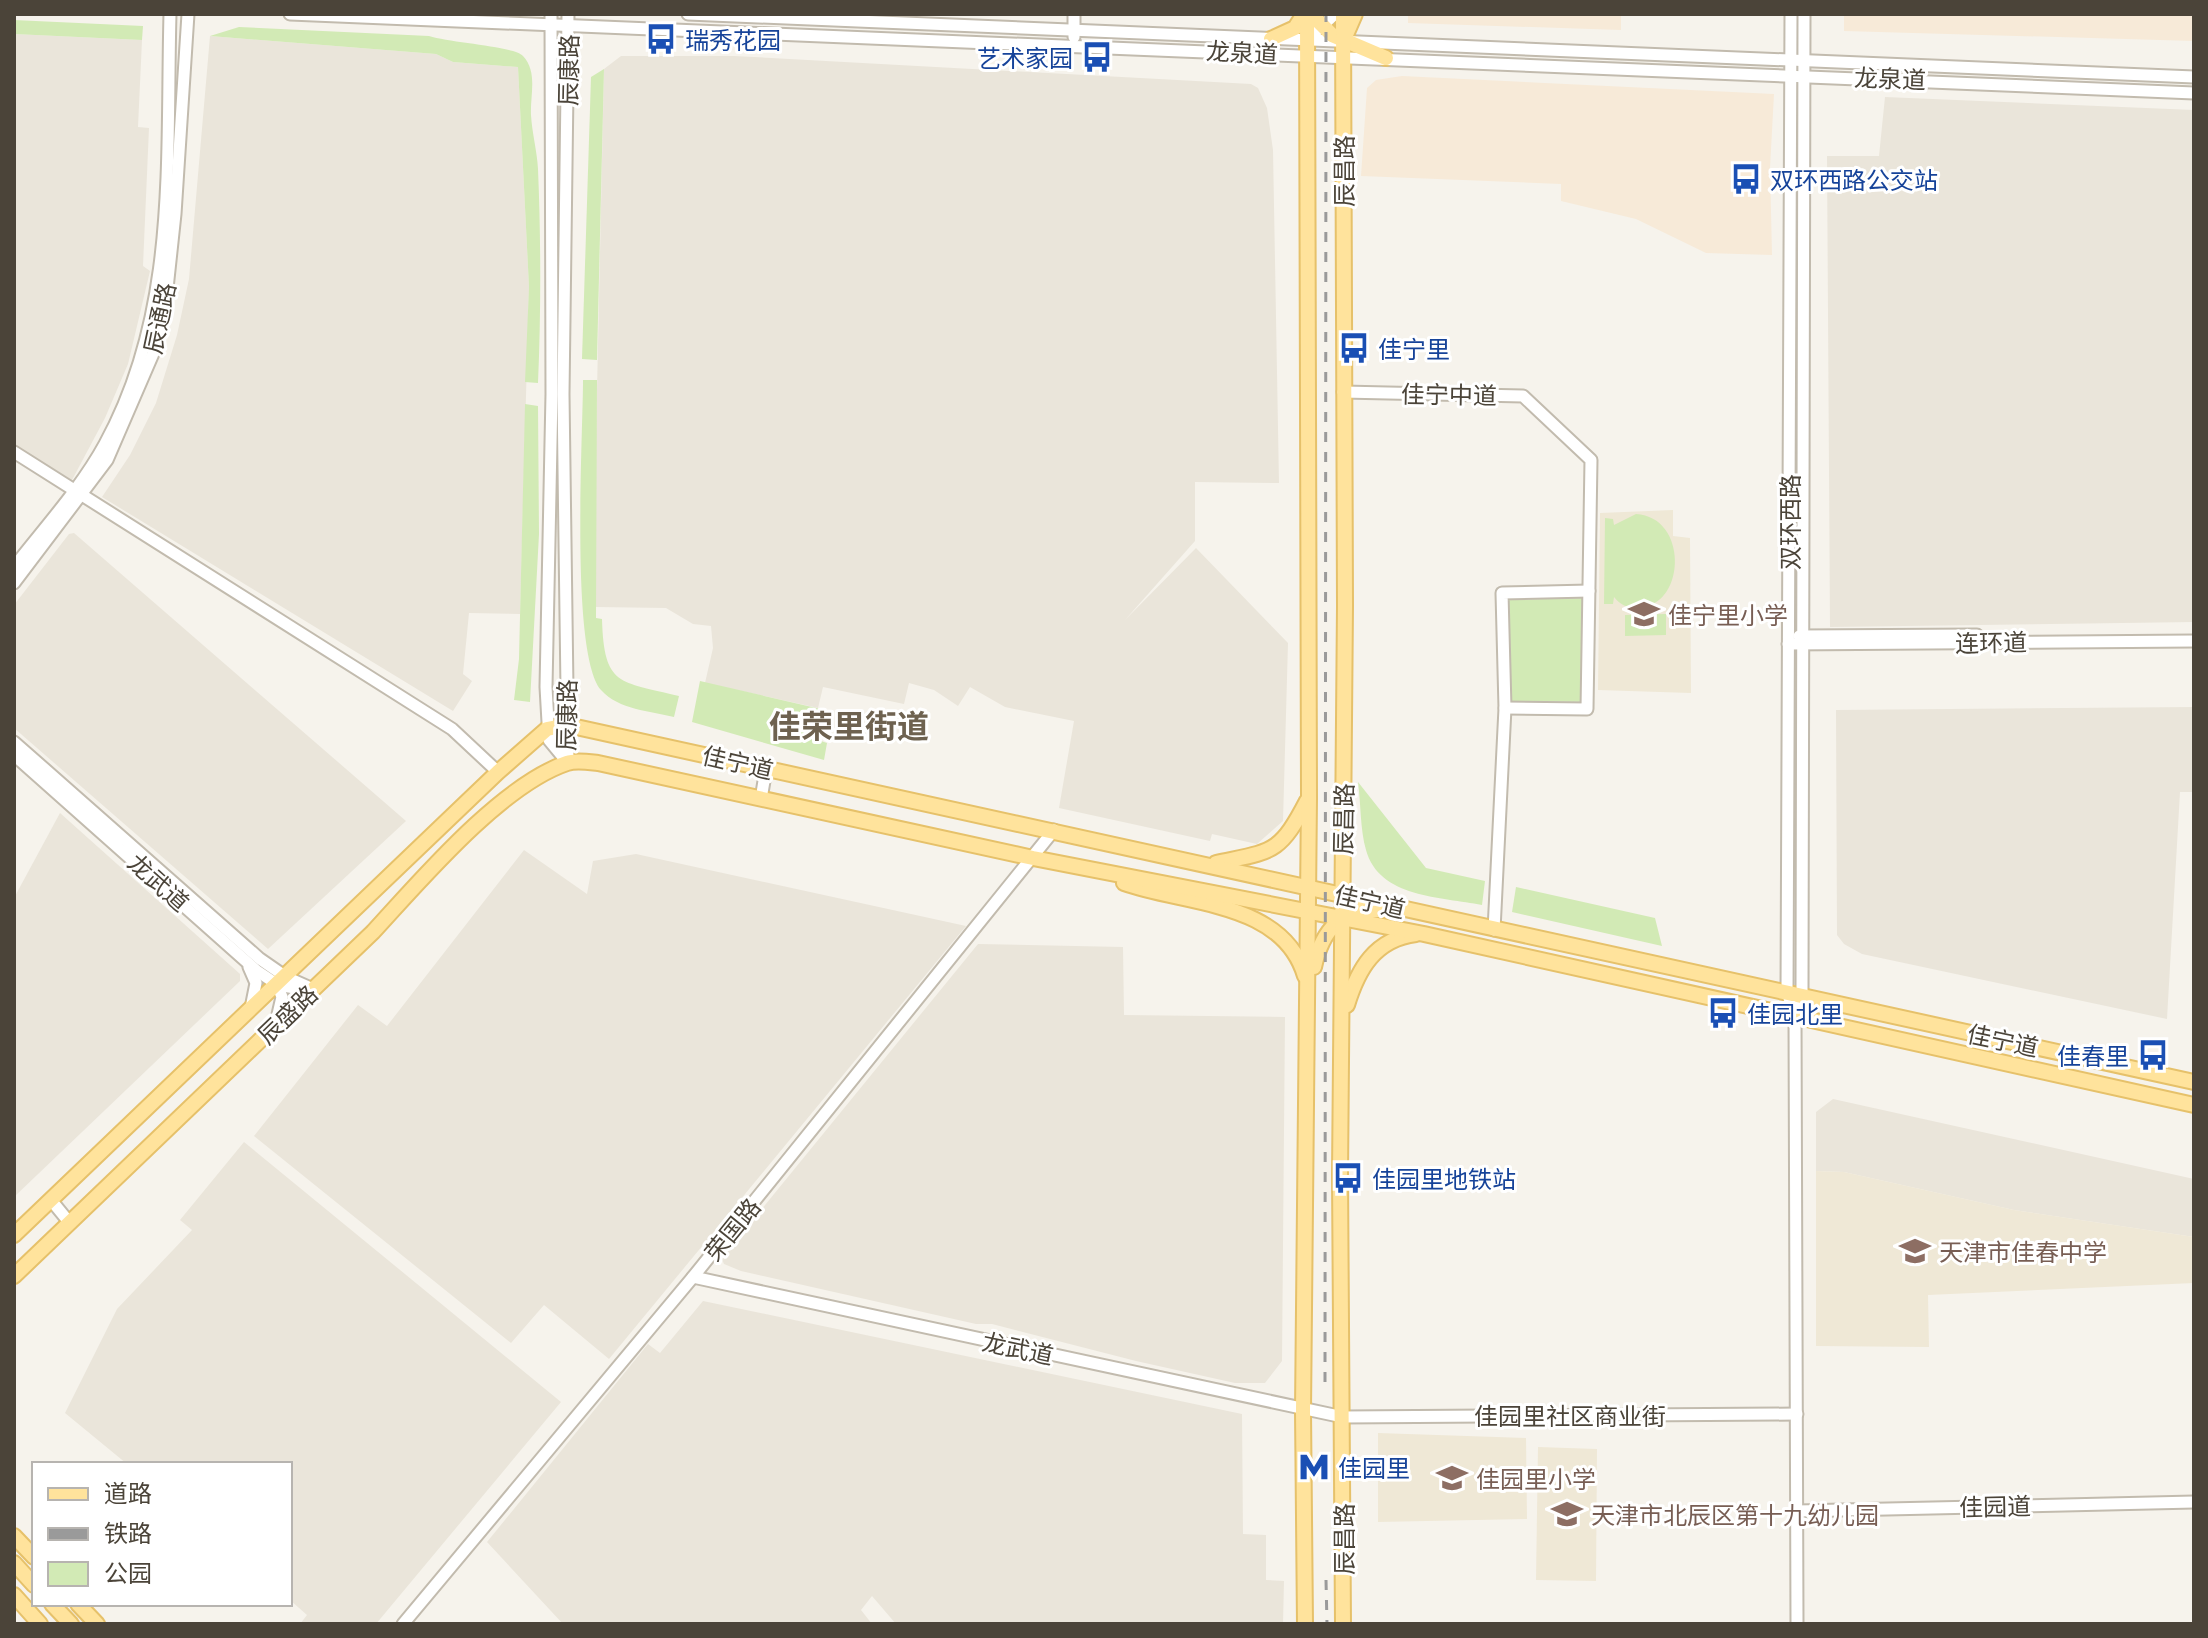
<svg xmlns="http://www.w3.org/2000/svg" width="2208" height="1638" font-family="'Noto Sans','Noto Sans SC',sans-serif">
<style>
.residential{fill:#eae5da}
.commercial{fill:#f7ead8}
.education{fill:#efe8d6}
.green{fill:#d2eab5}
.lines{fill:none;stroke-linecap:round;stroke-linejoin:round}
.minor-casing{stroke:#c2bbae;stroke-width:15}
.major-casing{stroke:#e6c16a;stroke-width:18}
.minor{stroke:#fff;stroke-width:11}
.major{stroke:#ffe39c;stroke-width:14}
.rail{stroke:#9a9a9a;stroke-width:3;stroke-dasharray:10 10;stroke-linecap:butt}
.labels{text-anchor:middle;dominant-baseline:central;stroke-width:6;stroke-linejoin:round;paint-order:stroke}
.transit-label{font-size:24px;fill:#164399;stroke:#fff;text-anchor:start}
.street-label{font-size:24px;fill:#4b4439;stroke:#fff}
.education-label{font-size:24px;fill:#785e54;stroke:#fff;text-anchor:start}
.district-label{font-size:32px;font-weight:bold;fill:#6e6250;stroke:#fff}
</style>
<rect width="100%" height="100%" fill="#f6f3ec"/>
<!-- residential -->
<g class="residential">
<polygon points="14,34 142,40 138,127 149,128 143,266 150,271 128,364 105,418 72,480 14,445"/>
<polygon points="210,36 436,54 453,62 518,67 529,287 520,614 469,613 463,674 472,681 453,711 102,497 130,455 156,403 177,335 189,279"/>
<polygon points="621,56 734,56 1251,84 1258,88 1267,108 1273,150 1279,483 1195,482 1195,541 1125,620 1196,548 1288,643 1283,821 1257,844 1212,834 1210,841 1059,808 1074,721 1005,707 970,687 958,706 934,690 909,683 904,704 823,687 818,708 705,683 713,648 711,626 693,624 666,608 596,607 593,574 604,69"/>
<polygon points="1885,97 2194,110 2194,622 1830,627 1827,156 1879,156"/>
<polygon points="74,533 406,821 268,949 14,728 14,605 69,534"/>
<polygon points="2194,707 2194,792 2180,792 2167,1019 1862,954 1844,944 1837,935 1836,710"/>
<polygon points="60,813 240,974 240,981 14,1197 14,898"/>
<polygon points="524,850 587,894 593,861 636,854 966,926 609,1359 544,1305 511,1343 254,1136 358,1005 387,1026"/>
<polygon points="978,944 1123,947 1124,1015 1285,1017 1282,1361 1265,1383 1235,1383 1136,1361 992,1324 976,1324 741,1271 724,1264 722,1259 734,1243"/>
<polygon points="1833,1099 2194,1179 2194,1237 2014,1210 1844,1172 1816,1171 1816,1112"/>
<polygon points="244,1142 561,1402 376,1624 300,1624 307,1615 290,1600 290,1464 127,1464 65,1413 117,1309 192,1230 180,1220"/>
<polygon points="703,1301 1242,1414 1243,1534 1266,1535 1266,1580 1284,1581 1283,1624 896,1624 872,1596 861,1610 872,1624 563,1624 487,1542 648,1344 660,1353"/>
</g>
<!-- commercial -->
<g class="commercial">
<polygon points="1408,14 1621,14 1621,30 1408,23"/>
<polygon points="1844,14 2194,14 2194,41 1844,31"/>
<polygon points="1402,76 1774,94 1770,168 1772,255 1706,253 1636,219 1561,201 1561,184 1361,176 1367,88 1376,80"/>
</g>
<!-- education -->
<g class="education">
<polygon points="1673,510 1673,536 1690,538 1691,693 1598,690 1600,513"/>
<polygon points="1816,1171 1844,1172 2014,1210 2194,1237 2194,1283 1928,1295 1929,1347 1816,1346"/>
<polygon points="1378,1433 1526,1438 1527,1519 1378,1522"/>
<polygon points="1538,1447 1597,1449 1596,1581 1536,1580"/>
</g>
<!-- green -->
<g class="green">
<polygon points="14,20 143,26 142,40 14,34"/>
<path d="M 239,27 L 429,36 C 451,43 513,46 523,56 C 538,72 530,95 531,115 C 532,133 537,151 538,169 C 541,241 541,312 538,383 L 525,382 L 529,287 L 518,67 L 453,62 L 436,54 L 210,36 Z"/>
<polygon points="604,69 597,360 582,359 591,77"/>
<path d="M 583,380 L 597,380 L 596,618 L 602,619 C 604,687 619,681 679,696 L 674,717 C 650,711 619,710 601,690 C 570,653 583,437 583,380 Z"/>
<polygon points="525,404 538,406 539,534 530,702 514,700 519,659"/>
<path d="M 1636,514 C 1688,517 1686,603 1642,607 C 1629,608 1622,607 1614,597 L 1613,604 L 1604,604 L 1605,518 L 1613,519 L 1614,525 Z"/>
<polygon points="1583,598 1582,702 1511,701 1508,600"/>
<polygon points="1666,614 1666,635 1625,636 1625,615"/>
<polygon points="700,681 825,710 818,740 827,743 824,760 692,722"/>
<path d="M 1358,782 L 1426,868 L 1485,881 L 1482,905 C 1442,897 1379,898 1366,850 C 1360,829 1361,804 1358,782 Z"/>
<polygon points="1516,887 1655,918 1662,946 1512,912"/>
</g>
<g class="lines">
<defs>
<g id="minor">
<polyline points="290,14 2194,93"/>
<polyline points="551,14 552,394 546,687 549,740 568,763"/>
<polyline points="688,14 2194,77"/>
<polyline points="1791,14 1787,992 1795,1016"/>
<polyline points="1074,37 1074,14"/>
<polyline points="1306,41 1335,14"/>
<polyline points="1343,392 1523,396 1591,460 1587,709 1505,708"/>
<polyline points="14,452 452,729 498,772"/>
<path d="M 14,567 C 45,527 81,488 105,444 C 178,311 166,161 170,14"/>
<polyline points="14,583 107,460 155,349 166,298 175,214 188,14"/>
<polyline points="1799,636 1977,635"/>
<polyline points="1788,644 2194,641"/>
<polyline points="14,742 260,959 286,977 313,989"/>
<polyline points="14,755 257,971 278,985 306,990"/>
<polyline points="568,763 563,394 568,14"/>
<polyline points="761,799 766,769"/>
<polyline points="1494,930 1505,708 1502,593 1589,591"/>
<polyline points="249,967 256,983 251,1008"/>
<polyline points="276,1023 282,997 276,982"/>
<polyline points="51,1200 69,1222"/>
<polyline points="693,1277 1343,1417 1797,1414"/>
<polyline points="1797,1511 2194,1502"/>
<polyline points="403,1624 693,1277 1054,830"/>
<polyline points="1797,1624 1795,1017 1802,995 1804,14"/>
</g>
<g id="major">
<polyline points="1311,14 1332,35 1386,58"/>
<polyline points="1345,37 1355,14"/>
<polyline points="1271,39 1295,28 1304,14"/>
<path d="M 1216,863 C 1272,851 1279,855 1307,801"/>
<path d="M 1124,883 C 1186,905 1283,901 1305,976"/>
<path d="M 1314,967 C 1322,930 1341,908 1381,910"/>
<path d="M 1347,1005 C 1358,969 1375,939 1416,934"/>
<polyline points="14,1235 498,772 547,729 567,725 2194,1082"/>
<path d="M 14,1276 L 373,932 C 420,881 501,785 567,763 C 576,760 588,762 598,763 L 1033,858 L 1424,934 L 2194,1105"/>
<polyline points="14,1536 34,1557"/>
<polyline points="14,1563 34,1585"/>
<polyline points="14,1595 40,1624"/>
<polyline points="52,1604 71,1624"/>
<polyline points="78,1604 97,1624"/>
<polyline points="1305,1624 1303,1411 1309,798 1307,14"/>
<polyline points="1343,1624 1340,1175 1345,606 1343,14"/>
</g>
</defs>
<!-- minor casing -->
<use href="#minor" class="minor-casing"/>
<!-- major casing -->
<use href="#major" class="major-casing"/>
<!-- minor -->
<use href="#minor" class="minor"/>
<!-- major -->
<use href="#major" class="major"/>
<!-- rail -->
<g class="rail">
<polyline points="1325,1382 1326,14"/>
<polyline points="1326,1580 1327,1624"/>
</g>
</g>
<!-- icons -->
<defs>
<symbol id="bus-bare" viewBox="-9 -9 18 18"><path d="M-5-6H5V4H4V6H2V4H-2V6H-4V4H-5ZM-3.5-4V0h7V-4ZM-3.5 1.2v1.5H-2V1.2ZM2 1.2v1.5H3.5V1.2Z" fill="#1a4fb4" stroke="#fff" stroke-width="2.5" paint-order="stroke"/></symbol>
<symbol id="school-bare" viewBox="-9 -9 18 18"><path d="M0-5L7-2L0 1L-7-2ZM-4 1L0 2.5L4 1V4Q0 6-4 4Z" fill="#8d6e63" stroke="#fff" stroke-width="2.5" paint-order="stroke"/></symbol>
<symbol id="metro-bare" viewBox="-9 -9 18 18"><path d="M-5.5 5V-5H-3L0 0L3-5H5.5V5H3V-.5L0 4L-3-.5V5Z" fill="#1a4fb4" stroke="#fff" stroke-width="2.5" paint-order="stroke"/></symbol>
</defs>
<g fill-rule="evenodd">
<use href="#bus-bare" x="639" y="17" width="44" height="44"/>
<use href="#bus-bare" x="1075" y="35" width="44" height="44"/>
<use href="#bus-bare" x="1724" y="157" width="44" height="44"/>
<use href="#bus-bare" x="1332" y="326" width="44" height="44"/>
<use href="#school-bare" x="1622" y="592" width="44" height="44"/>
<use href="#bus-bare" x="1701" y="991" width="44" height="44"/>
<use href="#bus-bare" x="2131" y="1033" width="44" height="44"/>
<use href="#bus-bare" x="1326" y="1156" width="44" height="44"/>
<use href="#school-bare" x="1893" y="1229" width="44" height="44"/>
<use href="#metro-bare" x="1292" y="1445" width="44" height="44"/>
<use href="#school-bare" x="1430" y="1456" width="44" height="44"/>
<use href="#school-bare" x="1545" y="1492" width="44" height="44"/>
</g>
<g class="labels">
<!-- transit labels -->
<g class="transit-label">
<text x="685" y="39">瑞秀花园</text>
<text x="1073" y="57" text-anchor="end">艺术家园</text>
<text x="1770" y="179">双环西路公交站</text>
<text x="1378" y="348">佳宁里</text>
<text x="1747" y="1013">佳园北里</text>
<text x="2129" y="1055" text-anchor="end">佳春里</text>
<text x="1372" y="1178">佳园里地铁站</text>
<text x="1338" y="1467">佳园里</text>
</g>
<!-- street labels -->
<g class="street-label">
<text transform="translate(1242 52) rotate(3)">龙泉道</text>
<text transform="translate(568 70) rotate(-89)">辰康路</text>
<text transform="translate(1890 78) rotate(2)">龙泉道</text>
<text transform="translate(1343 171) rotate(-90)">辰昌路</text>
<text transform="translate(159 318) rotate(-78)">辰通路</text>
<text transform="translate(1449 394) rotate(1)">佳宁中道</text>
<text transform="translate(1789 522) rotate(-90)">双环西路</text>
<text transform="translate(1991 642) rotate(-1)">连环道</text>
<text transform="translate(566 715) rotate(-89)">辰康路</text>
<text transform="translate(738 762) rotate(13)">佳宁道</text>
<text transform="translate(1343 819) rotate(-89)">辰昌路</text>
<text transform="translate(159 882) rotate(42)">龙武道</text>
<text transform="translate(1370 901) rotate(13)">佳宁道</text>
<text transform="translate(287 1014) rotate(-44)">辰盛路</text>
<text transform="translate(2003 1040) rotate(12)">佳宁道</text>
<text transform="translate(732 1229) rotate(-51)">荣国路</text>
<text transform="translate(1018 1348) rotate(12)">龙武道</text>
<text x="1570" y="1415">佳园里社区商业街</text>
<text transform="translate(1995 1506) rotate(-1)">佳园道</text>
<text transform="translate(1343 1539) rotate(-90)">辰昌路</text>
</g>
<!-- education labels -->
<g class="education-label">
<text x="1668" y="614">佳宁里小学</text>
<text x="1939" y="1251">天津市佳春中学</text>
<text x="1476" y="1478">佳园里小学</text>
<text x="1591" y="1514">天津市北辰区第十九幼儿园</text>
</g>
<!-- district labels -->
<g class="district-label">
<text x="849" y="725">佳荣里街道</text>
</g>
</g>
<!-- border -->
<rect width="2208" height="1638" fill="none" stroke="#4b4439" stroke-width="32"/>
<!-- legend -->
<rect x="32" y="1462" width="260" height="144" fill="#ffffff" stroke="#b7b4b0" stroke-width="2"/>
<rect x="48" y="1488" width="40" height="12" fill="#ffe39c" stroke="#b7b4b0" stroke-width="2"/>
<text x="104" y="1502" font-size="24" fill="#4b4439">道路</text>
<rect x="48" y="1528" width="40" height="12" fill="#9a9a9a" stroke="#b7b4b0" stroke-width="2"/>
<text x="104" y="1542" font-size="24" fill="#4b4439">铁路</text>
<rect x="48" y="1562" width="40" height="24" fill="#d2eab5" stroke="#b7b4b0" stroke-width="2"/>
<text x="104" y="1582" font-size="24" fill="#4b4439">公园</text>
</svg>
